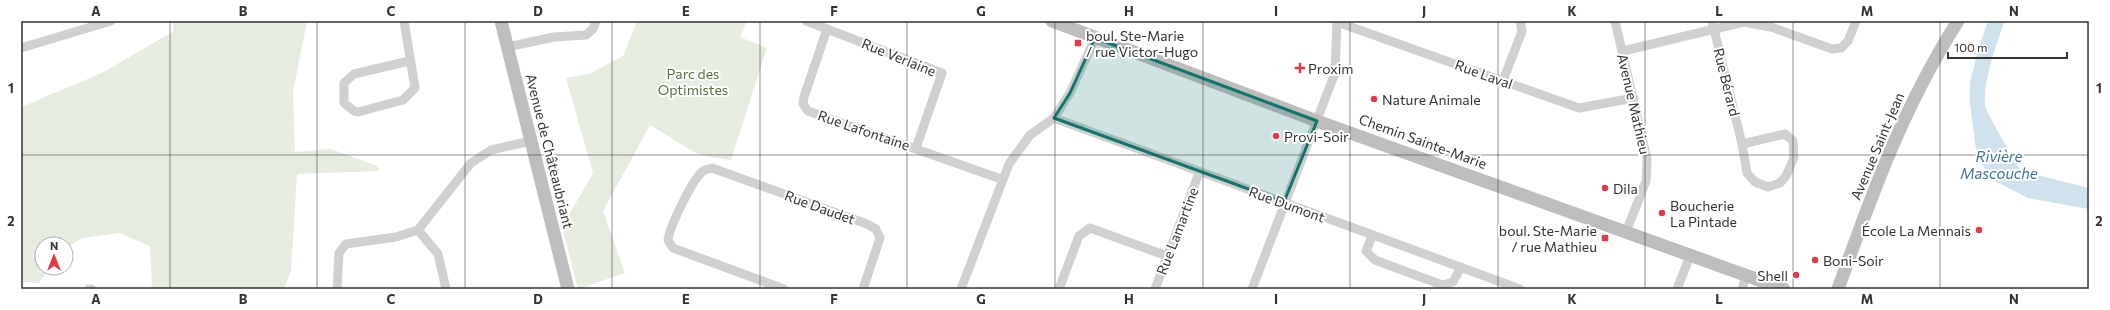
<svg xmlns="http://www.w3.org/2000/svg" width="2110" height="310" font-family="Commissioner,sans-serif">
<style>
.green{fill:#e6ecdf}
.water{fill:#cfe2ee}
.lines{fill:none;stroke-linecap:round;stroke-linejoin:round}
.street{stroke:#d0d0d0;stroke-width:9}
.secondary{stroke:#bdbdbd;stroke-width:13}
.marked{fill:#0f766e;fill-opacity:0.2;stroke:#0f766e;stroke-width:3;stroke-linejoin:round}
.grid{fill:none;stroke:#333;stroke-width:1;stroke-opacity:0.55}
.poi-dot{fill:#e63946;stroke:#fff;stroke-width:1.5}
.labels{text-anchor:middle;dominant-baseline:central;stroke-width:4;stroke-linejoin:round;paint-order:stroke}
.poi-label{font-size:14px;fill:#333;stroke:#fff;text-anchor:start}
.street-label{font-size:14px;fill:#333;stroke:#fff}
.park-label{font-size:14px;fill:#56703f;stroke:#fff}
.water-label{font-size:15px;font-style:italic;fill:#3f7597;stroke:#fff}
.neatline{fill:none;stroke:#333;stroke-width:1.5}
.grid-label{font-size:13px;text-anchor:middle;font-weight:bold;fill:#333}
</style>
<rect width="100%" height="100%" fill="#fff"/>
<!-- green -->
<g class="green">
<polygon points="172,21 307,21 293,92 295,152 331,149 377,166 379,171 297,174 291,271 284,289 152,289 150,246 119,233 82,238 66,248 66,244 42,244 42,268 50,268 39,283 21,282 21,107 102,73 174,31"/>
<polygon points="637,21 747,21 740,37 767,48 731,160 699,155 650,125 603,211 625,273 578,289 562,227 593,173 566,78 589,74 623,56"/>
</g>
<!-- water -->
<path class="water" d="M 1988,21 L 2005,21 C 1997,41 1983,82 1985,104 C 1985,112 2015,160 2021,171 L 2089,188 L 2089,209 L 2028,198 L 1989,178 L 1976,151 L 1970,104 L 1970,82 L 1979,47 Z"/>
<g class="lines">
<!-- street -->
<g class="street">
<polyline points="404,21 415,88 403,100 358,112 354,111 344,103 344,83 354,74 409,61"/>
<polyline points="806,21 942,73 916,148"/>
<polyline points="1615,21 1647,159 1646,181 1626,232"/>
<polyline points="1712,21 1742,144 1747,173 1755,182 1768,187 1780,183 1786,176 1794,158 1793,141 1785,134 1742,144"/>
<polyline points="1337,22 1579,108 1634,98"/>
<polyline points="827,29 804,97 803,104 808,111 1001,179"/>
<polyline points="507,47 554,37 586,35 593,29 596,21"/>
<polyline points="21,48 111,21"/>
<polyline points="1623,51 1744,22 1771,27 1832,49 1841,48 1848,41 1856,21"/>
<polyline points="1503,81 1522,31 1520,21"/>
<polyline points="1054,118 1520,289"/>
<polyline points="418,230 438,254 446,289"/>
<polyline points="1372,236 1366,251 1375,260 1442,285 1453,282 1461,267"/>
<polyline points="89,289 92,289"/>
<polyline points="337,289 339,253 346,244 396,237 418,230 471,163 491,150 531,141"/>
<path d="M 784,289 L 673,248 L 668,240 C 670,226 692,180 703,171 C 705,169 710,169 712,168 L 867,224 L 876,229 L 880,238 L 863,289"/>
<polyline points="961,289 1009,164 1030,135 1054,118 1070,93 1095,38"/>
<polyline points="1059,289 1079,236 1090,228 1167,256"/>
<polyline points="1155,289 1199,173"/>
<polyline points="1252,289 1335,73 1337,21"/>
<polyline points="1677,289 1690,256"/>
<polyline points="1742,289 1746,276"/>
</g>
<!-- secondary -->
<g class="secondary">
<polyline points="501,21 568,289"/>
<polyline points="1052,21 1317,121 1784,289"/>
<path d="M 1838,289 C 1872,194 1903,107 1958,21"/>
</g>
</g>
<!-- marked area -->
<path class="marked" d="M 1095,38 L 1317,121 L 1284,202 L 1054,118 L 1070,93 Z"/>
<!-- grid -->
<path class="grid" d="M 170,21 L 170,289M 317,21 L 317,289M 465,21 L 465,289M 612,21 L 612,289M 760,21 L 760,289M 907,21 L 907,289M 1055,21 L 1055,289M 1203,21 L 1203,289M 1350,21 L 1350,289M 1498,21 L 1498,289M 1645,21 L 1645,289M 1793,21 L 1793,289M 1940,21 L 1940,289M 21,155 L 2089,155"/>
<!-- markers -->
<g class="poi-dot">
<rect x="1074" y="39" width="8" height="8" rx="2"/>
<path d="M1298 62h4v4h4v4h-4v4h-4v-4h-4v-4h4z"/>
<circle cx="1374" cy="99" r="4"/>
<circle cx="1276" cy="136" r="4"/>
<circle cx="1605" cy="188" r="4"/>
<circle cx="1662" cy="213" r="4"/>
<circle cx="1979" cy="230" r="4"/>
<rect x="1601" y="234" width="8" height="8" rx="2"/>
<circle cx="1815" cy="260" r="4"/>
<circle cx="1796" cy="275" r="4"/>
</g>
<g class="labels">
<!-- poi labels -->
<g class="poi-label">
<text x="1086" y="35">boul. Ste-Marie<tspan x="1086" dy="16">/ rue Victor-Hugo</tspan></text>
<text x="1308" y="68">Proxim</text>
<text x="1382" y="99">Nature Animale</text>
<text x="1284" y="136">Provi-Soir</text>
<text x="1613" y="188">Dila</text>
<text x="1670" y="205">Boucherie<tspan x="1670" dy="16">La Pintade</tspan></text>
<text x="1597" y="230" text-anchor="end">boul. Ste-Marie<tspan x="1597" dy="16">/ rue Mathieu</tspan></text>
<text x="1971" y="230" text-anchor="end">École La Mennais</text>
<text x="1823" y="260">Boni-Soir</text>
<text x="1788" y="275" text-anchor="end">Shell</text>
</g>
<!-- street labels -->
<g class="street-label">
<text transform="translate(899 57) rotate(22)">Rue Verlaine</text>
<text transform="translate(1484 74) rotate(20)">Rue Laval</text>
<text transform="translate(1727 82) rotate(76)">Rue Bérard</text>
<text transform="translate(1634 104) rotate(77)">Avenue Mathieu</text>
<text transform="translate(864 130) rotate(19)">Rue Lafontaine</text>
<text transform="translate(1423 141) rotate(20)">Chemin Sainte-Marie</text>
<text transform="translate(1877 146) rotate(-67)">Avenue Saint-Jean</text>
<text transform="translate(550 151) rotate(76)">Avenue de Châteaubriant</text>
<text transform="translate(1287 204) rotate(20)">Rue Dumont</text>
<text transform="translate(820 207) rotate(20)">Rue Daudet</text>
<text transform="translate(1177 231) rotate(-69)">Rue Lamartine</text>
</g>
<!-- park labels -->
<g class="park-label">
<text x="693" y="73">Parc des<tspan x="693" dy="16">Optimistes</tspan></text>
</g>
<!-- water labels -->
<g class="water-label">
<text x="1999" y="156">Rivière<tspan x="1999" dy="17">Mascouche</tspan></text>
</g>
</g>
<!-- border -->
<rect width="2110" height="310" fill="none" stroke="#ffffff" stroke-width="44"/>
<!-- north arrow -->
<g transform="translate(54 256)"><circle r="19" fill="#ffffff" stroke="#adadad"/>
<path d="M0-3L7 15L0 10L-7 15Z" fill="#e63946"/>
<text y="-6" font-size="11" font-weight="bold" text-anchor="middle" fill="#333333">N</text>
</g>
<!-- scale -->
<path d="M1948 52v6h119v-6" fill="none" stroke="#333333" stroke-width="2"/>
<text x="1954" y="52" font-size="12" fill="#333333" stroke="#ffffff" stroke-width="3" paint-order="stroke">100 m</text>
<rect x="22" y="22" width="2066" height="266" class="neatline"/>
<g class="grid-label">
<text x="96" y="16">A</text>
<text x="243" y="16">B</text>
<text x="391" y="16">C</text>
<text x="538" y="16">D</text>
<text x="686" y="16">E</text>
<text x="834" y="16">F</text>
<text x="981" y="16">G</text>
<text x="1129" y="16">H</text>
<text x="1276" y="16">I</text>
<text x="1424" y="16">J</text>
<text x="1572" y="16">K</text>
<text x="1719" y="16">L</text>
<text x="1867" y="16">M</text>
<text x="2014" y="16">N</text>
<text x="11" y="93">1</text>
<text x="2099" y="93">1</text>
<text x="11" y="226">2</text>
<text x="2099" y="226">2</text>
<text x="96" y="304">A</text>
<text x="243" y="304">B</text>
<text x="391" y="304">C</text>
<text x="538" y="304">D</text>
<text x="686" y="304">E</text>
<text x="834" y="304">F</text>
<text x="981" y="304">G</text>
<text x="1129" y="304">H</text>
<text x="1276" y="304">I</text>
<text x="1424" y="304">J</text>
<text x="1572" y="304">K</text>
<text x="1719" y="304">L</text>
<text x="1867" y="304">M</text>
<text x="2014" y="304">N</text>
</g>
</svg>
